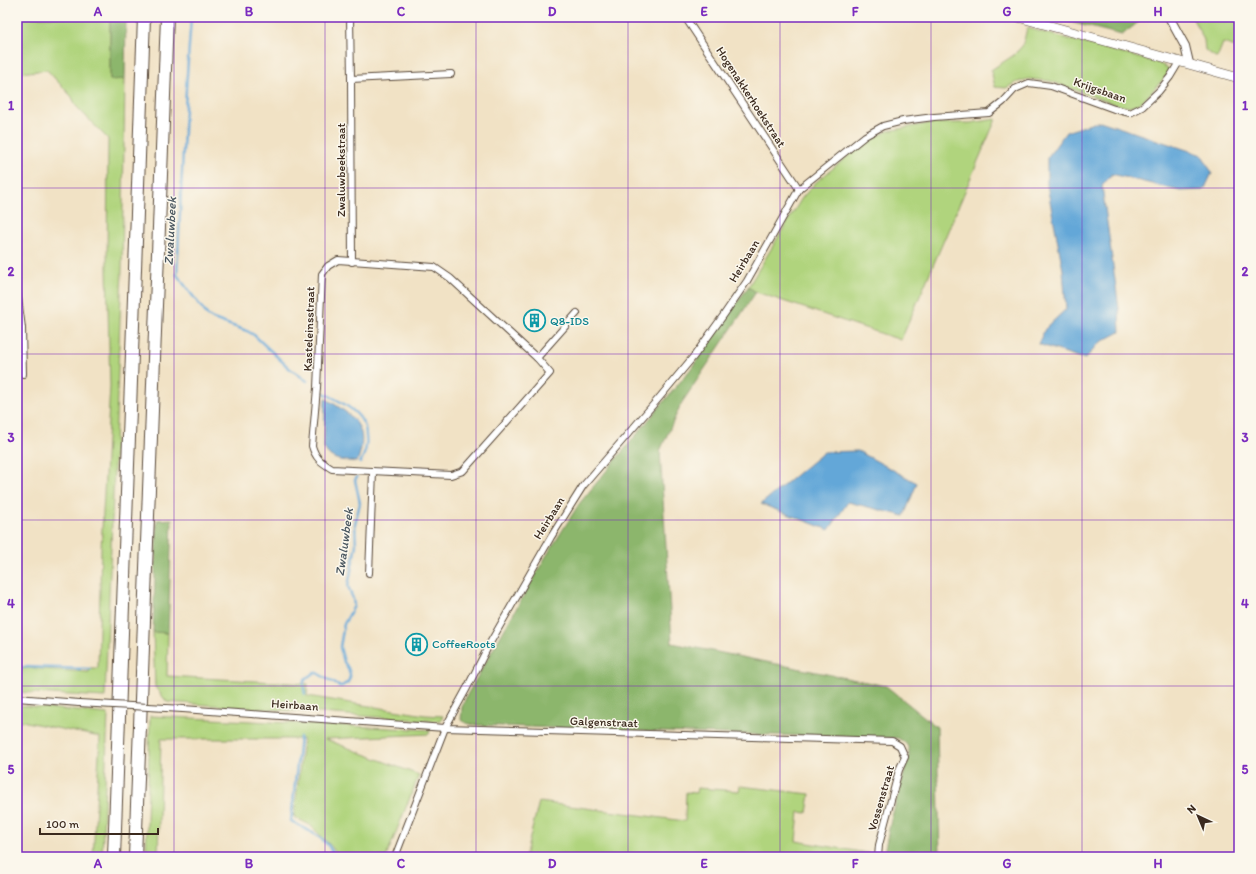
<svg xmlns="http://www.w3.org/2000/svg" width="1256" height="874" font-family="Itim,sans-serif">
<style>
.green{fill:#b0d47d;stroke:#767f4e}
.forest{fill:#8cb66c;stroke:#647045}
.water{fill:#63a7d8;stroke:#4f687b}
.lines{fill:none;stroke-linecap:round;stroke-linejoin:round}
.stream{stroke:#63a7d8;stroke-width:2.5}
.minor-casing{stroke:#564637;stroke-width:8}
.tertiary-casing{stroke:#564637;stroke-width:10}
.secondary-casing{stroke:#564637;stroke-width:10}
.motorway-casing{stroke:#564637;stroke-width:14}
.minor{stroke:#fff;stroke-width:6}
.tertiary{stroke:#fff;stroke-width:8}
.secondary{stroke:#fff;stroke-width:9}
.motorway{stroke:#fff;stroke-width:12}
.minor-bridge-casing{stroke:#564637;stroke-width:8;stroke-linecap:butt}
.minor-bridge{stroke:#fff;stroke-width:6}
.grid{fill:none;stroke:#7b2cbf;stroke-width:1;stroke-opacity:0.55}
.labels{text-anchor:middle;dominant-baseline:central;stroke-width:3;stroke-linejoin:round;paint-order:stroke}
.street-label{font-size:12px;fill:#3b2a1e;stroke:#fbf7ec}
.culture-label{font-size:12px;fill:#0d838f;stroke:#fbf7ec;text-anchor:start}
.water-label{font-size:13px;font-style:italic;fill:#49565f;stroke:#fbf7ec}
.neatline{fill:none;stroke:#7b2cbf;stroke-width:1.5}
.grid-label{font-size:13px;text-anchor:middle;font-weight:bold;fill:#7b2cbf}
</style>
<rect width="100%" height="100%" fill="#fbf7ec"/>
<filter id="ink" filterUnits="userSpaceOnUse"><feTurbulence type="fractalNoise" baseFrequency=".025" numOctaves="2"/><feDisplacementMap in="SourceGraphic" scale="8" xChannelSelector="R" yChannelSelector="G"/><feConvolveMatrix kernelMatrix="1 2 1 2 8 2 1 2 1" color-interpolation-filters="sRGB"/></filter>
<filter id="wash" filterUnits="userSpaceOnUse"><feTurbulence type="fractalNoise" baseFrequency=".012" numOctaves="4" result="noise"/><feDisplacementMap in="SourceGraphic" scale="16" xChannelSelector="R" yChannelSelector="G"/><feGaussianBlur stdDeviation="0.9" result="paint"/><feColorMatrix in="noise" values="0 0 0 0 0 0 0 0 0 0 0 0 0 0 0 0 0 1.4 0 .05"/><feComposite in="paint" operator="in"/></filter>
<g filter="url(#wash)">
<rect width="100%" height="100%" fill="#f1e2c5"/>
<!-- green -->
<g class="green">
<polygon points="17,17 110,17 110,79 125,79 122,269 105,697 17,692 17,669 26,668 89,672 90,668 98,668 101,548 110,386 107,268 108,139 76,106 72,97 47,70 19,73 17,71"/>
<polygon points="1192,17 1239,17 1239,48 1223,43 1217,58 1205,50 1204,40"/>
<polygon points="1027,28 1158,63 1168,68 1169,71 1167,75 1146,98 1137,105 1129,107 1117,105 1050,81 1028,79 1015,83 1006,88 995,87 991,70 1014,55 1023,45"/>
<polygon points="996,119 901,340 756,292 748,287 802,198 815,183 864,143 888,131 931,123 970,123"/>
<polygon points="153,632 168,633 167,676 308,684 307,696 425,715 443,716 441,720 432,721 167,702 155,687"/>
<polygon points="17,705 108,714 102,857 93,857 100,737 17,720"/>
<polygon points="150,716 430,730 429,734 325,739 419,775 386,857 339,857 331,846 310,825 294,817 303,739 161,739 158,857 146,857"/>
<polygon points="740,786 810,794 807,813 799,812 796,841 873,854 873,857 525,857 539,802 685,821 686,792 696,793 697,788 739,791"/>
</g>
<!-- forest -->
<g class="forest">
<polygon points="110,17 126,17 125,79 110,80"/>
<polygon points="1069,17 1145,17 1122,35 1066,21"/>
<path d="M 748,287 L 756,292 L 681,404 L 660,451 L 672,643 L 886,686 L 937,727 L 940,857 L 883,857 L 891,820 L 909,756 C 909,745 907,744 898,738 L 693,733 L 475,725 L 466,723 L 461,720 L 462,707 L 467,695 L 545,558 L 579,504 L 690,370 Z"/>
<polygon points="172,519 168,633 153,632 157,520"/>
</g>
<!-- water -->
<g class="water">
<polygon points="1100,121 1202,155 1212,173 1204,190 1180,191 1112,174 1102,186 1119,309 1120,332 1099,343 1085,359 1038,344 1045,329 1066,309 1063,270 1047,185 1047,158 1066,132"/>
<path d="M 325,398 C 353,416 371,426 357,462 C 342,460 332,462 324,448 Z"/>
<polygon points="858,451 917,483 904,516 848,502 829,530 761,504 824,452"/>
</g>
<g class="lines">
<!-- stream -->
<g class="stream">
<polyline points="191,17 186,89 177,275 208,316 213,319 247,331 254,335 289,368 307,381"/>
<path d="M 324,393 C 336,399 356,409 362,421 C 365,425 366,431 366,436 C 368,446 365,454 360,463"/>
<polyline points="17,668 26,667 90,669"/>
<path d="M 305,694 C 302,682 303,679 314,673 L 317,673 L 339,686 L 342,686 L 348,682 L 350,677 L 350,674 L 348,668 L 344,662 L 340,647 L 344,624 L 354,606 L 353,599 L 348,586 L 356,545 L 355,524 L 360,503 L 355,480 L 357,477"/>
<polyline points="300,737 291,821 318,836 328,845 335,857"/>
</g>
</g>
</g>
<g filter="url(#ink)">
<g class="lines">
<defs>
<g id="minor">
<polyline points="350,17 351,79 352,262"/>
<polyline points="685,17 799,189"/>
<polyline points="351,79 451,74"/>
<path d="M 338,260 L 434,267 L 450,278 L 537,358 L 550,373 L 463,471 L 451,475 L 332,469 C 321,462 316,459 312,446 L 317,388 L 322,274 L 328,266 Z"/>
<polyline points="17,290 22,328 23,374"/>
<polyline points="537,358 577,313"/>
<polyline points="369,573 373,472"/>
<polyline points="17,698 79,703"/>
<polyline points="183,709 445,728 892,741 900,746 905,757 899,770 879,845 878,857"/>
<polyline points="395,857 445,728 467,688 490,643 551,537 583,486 659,398 694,356 723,316 747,281 799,189 865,136 883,126 903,121 934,117 989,113 1003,102 1015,89 1029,83 1051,86 1114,109 1130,113 1142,107 1159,91 1170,77 1179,62"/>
</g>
<polyline id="tertiary" points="1169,17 1185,46 1189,63"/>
<polyline id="secondary" points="1018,17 1239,78"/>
<g id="motorway">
<polyline points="114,857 144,17"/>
<polyline points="135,857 167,17"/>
</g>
</defs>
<!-- minor casing -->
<use href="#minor" class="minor-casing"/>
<!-- tertiary casing -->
<use href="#tertiary" class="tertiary-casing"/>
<!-- secondary casing -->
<use href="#secondary" class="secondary-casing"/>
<!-- motorway casing -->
<use href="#motorway" class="motorway-casing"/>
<!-- minor -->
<use href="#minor" class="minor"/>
<!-- tertiary -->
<use href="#tertiary" class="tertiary"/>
<!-- secondary -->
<use href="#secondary" class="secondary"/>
<!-- motorway -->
<use href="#motorway" class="motorway"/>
<defs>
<polyline id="minor-bridge" points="79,703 183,709"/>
</defs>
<!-- minor-bridge casing -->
<use href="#minor-bridge" class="minor-bridge-casing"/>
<!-- minor-bridge -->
<use href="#minor-bridge" class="minor-bridge"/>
</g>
</g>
<!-- grid -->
<path class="grid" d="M 174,17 L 174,857M 325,17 L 325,857M 476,17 L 476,857M 628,17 L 628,857M 780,17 L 780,857M 931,17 L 931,857M 1082,17 L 1082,857M 17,188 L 1239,188M 17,354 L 1239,354M 17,520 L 1239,520M 17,686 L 1239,686"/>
<!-- icons -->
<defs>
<symbol id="building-ring" viewBox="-11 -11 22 22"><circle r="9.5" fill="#fbf7ec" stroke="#0f9aa8" stroke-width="1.5"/><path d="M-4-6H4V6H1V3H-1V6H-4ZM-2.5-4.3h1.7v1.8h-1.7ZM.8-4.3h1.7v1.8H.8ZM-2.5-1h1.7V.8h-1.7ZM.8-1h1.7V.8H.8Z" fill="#0f9aa8"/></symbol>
</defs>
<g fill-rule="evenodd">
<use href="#building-ring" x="522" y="308" width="25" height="25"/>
<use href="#building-ring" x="404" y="632" width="25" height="25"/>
</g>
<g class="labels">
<!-- street labels -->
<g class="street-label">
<text transform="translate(1100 90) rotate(19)">Krijgsbaan</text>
<text transform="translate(751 97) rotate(57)">Hogenakkerhoekstraat</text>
<text transform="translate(341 170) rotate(-90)">Zwaluwbeekstraat</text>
<text transform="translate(744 261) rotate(-59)">Heirbaan</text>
<text transform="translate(309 329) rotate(-88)">Kasteleinsstraat</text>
<text transform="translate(549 518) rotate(-58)">Heirbaan</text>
<text transform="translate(295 705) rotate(4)">Heirbaan</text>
<text transform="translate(604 722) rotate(2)">Galgenstraat</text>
<text transform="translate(881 798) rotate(-74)">Vossenstraat</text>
</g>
<!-- culture labels -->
<g class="culture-label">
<text x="550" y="321">Q8-IDS</text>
<text x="432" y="644">CoffeeRoots</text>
</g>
<!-- water labels -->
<g class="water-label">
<text transform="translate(170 231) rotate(-87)">Zwaluwbeek</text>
<text transform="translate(344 542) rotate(-82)">Zwaluwbeek</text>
</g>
</g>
<!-- margin -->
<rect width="1256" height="874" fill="none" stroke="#fbf7ec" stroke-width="44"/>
<!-- north arrow -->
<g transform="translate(1198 816) rotate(316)" stroke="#fbf7ec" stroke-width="3" paint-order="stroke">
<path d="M0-3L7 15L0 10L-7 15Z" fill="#3b2a1e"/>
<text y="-6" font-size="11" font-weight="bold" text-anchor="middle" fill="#3b2a1e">N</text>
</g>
<!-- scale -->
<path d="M40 828v6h118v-6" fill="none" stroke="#3b2a1e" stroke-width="2"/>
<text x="46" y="828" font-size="12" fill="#3b2a1e" stroke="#fbf7ec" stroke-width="3" paint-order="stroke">100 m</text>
<rect x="22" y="22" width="1212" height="830" class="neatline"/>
<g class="grid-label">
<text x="98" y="16">A</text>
<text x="249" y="16">B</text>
<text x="401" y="16">C</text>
<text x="552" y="16">D</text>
<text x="704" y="16">E</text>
<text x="855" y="16">F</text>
<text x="1007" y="16">G</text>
<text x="1158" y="16">H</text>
<text x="11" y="110">1</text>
<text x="1245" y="110">1</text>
<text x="11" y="276">2</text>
<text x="1245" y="276">2</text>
<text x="11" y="442">3</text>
<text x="1245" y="442">3</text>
<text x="11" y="608">4</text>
<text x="1245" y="608">4</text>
<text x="11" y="774">5</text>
<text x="1245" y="774">5</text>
<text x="98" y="868">A</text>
<text x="249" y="868">B</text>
<text x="401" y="868">C</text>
<text x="552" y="868">D</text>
<text x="704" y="868">E</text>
<text x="855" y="868">F</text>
<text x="1007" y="868">G</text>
<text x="1158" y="868">H</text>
</g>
</svg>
